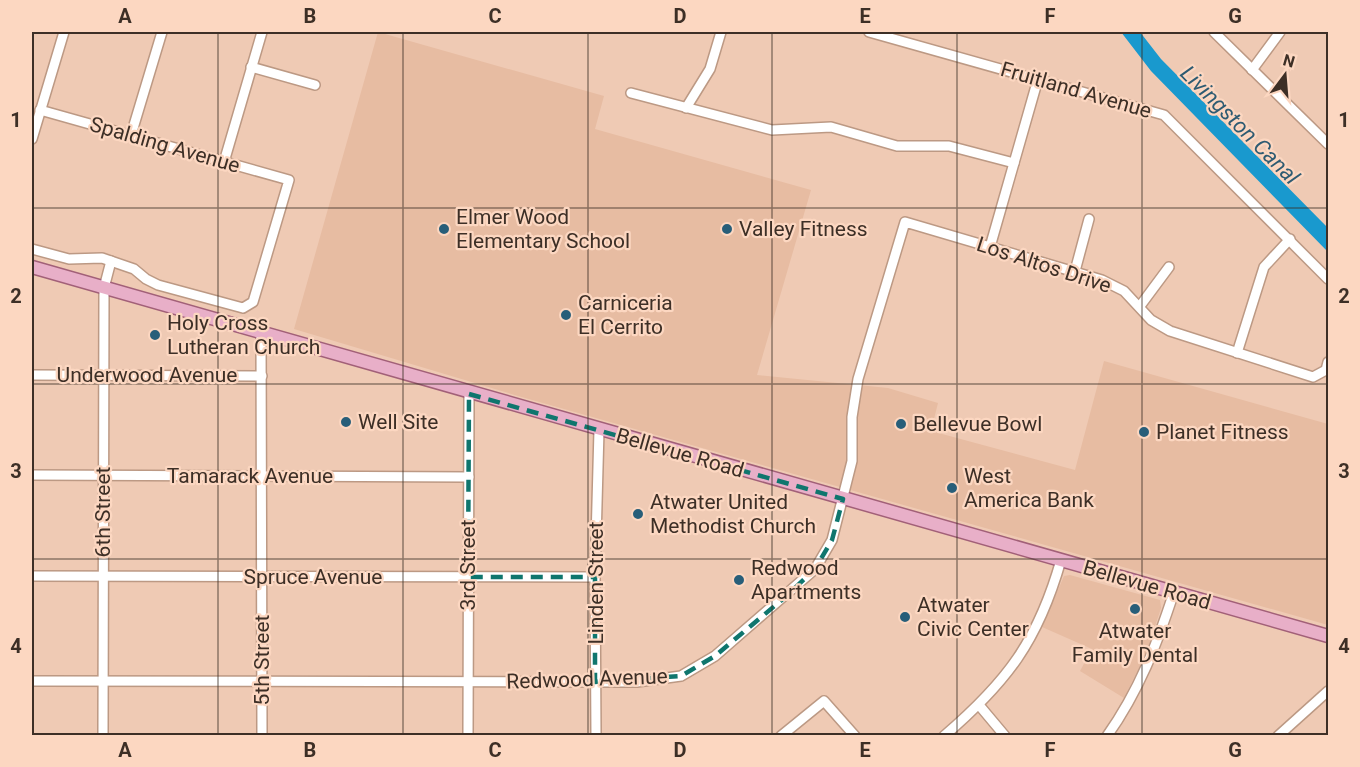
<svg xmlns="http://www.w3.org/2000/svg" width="1360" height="767" font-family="Roboto,sans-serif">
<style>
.built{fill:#e7bca2}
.water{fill:#1999ce}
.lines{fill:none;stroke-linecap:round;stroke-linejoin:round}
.minor-casing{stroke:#bc9984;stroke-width:12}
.major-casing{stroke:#a26078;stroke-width:15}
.minor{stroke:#fff;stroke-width:9}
.major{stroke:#e8afc8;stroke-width:12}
.marked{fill:none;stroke:#0f766e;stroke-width:4.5;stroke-dasharray:12 8;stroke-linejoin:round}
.grid{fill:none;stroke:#3d2f26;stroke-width:1.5;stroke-opacity:0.55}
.poi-dot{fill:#285e79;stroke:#fcd7c1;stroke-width:2}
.labels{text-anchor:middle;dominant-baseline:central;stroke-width:4.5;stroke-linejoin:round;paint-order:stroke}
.street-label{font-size:21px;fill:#3d2f26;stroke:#fcd7c1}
.poi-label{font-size:21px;fill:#3d2f26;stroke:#fcd7c1;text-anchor:start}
.water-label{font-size:22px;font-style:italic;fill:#2e5b72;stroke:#fcd7c1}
.neatline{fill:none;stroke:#3d2f26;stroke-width:2}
.grid-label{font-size:20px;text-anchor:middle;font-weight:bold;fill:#3d2f26}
</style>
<rect width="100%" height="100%" fill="#efcab4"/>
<!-- built -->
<g class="built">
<polygon points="378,32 604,96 595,129 811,190 757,375 888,388 938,403 931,431 1075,470 1104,361 1328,424 1328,625 518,396 294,329"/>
<polygon points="1070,575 1160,600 1161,608 1146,654 1124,698 1080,671 1092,649 1042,627 1064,576"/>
</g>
<!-- water -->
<polygon class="water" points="1121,32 1140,32 1161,59 1328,228 1328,252 1151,71"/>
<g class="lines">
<defs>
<g id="minor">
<polyline points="869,32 1164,115 1328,279"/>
<polyline points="1214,32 1328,144"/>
<polyline points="251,67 315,85"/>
<polyline points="1252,70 1280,32"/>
<polyline points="631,93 772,130 831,127 897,146 949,146 1014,163"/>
<polyline points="686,108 710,69 721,32"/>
<polyline points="131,135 162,32"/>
<polyline points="32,139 64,32"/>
<polyline points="224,162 262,32"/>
<polyline points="990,247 1038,79"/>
<polyline points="32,249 69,259 102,258 134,269 146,279 158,285 243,308 253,302 289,180 40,110"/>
<polyline points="1075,271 1089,219"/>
<polyline points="1140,306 1169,267"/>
<polyline points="261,333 262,736"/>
<polyline points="1237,353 1264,267 1290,239"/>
<polyline points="32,375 262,376"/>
<polyline points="32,475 469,477"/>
<polyline points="32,576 595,577"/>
<polyline points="32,681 637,682 681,676 715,656 815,569 832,540 852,461 852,417 858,379 905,222 1102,280 1124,291 1151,320 1170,331 1313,377 1326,370 1328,362"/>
<polyline points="979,705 1005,736"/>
<polyline points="103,736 104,288 111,261"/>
<polyline points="468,736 469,394"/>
<polyline points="596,736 595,577 599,430"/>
<polyline points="781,736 824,701 855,736"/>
<path d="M 944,736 C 1007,682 1038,641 1061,560"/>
<path d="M 1107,736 C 1139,691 1157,644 1174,592"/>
<polyline points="1278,736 1328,691"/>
</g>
<polyline id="major" points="32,267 1328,636"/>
</defs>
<!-- minor casing -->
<use href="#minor" class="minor-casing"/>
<!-- major casing -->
<use href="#major" class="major-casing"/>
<!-- minor -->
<use href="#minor" class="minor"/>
<!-- major -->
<use href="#major" class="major"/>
</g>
<!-- marked area -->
<path class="marked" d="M 469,394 L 843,499 L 832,540 L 815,569 L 784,598 L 715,656 L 681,676 L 595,682 L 595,577 L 468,577 Z"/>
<!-- grid -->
<path class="grid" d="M 218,32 L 218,736M 403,32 L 403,736M 588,32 L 588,736M 772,32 L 772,736M 957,32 L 957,736M 1142,32 L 1142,736M 32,208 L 1328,208M 32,384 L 1328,384M 32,559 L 1328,559"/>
<!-- markers -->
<g class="poi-dot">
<circle cx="444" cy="229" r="6"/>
<circle cx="727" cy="229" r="6"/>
<circle cx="566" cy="315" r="6"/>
<circle cx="155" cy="335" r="6"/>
<circle cx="346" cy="422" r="6"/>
<circle cx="901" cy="424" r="6"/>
<circle cx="1144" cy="432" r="6"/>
<circle cx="952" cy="488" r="6"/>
<circle cx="638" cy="514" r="6"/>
<circle cx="739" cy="580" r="6"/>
<circle cx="1135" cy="609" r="6"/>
<circle cx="905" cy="617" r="6"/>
</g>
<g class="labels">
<!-- street labels -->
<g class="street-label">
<text transform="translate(1076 90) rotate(16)">Fruitland Avenue</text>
<text transform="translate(165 145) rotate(16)">Spalding Avenue</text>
<text transform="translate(1044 265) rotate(18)">Los Altos Drive</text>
<text x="147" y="375">Underwood Avenue</text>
<text transform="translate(680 453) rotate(16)">Bellevue Road</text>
<text x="250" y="476">Tamarack Avenue</text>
<text transform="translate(103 512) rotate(-90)">6th Street</text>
<text transform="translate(468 565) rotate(-90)">3rd Street</text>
<text x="313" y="577">Spruce Avenue</text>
<text transform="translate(596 583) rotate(-90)">Linden Street</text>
<text transform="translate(1147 585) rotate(16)">Bellevue Road</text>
<text transform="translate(262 660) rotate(-90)">5th Street</text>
<text transform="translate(587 679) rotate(-2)">Redwood Avenue</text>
</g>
<!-- poi labels -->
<g class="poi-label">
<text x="456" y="217">Elmer Wood<tspan x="456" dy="24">Elementary School</tspan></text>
<text x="739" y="229">Valley Fitness</text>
<text x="578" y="303">Carniceria<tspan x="578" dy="24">El Cerrito</tspan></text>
<text x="167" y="323">Holy Cross<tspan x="167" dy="24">Lutheran Church</tspan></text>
<text x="358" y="422">Well Site</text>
<text x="913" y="424">Bellevue Bowl</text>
<text x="1156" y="432">Planet Fitness</text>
<text x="964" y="476">West<tspan x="964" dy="24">America Bank</tspan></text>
<text x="650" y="502">Atwater United<tspan x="650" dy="24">Methodist Church</tspan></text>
<text x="751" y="568">Redwood<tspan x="751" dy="24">Apartments</tspan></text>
<text x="917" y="605">Atwater<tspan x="917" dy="24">Civic Center</tspan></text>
<text x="1135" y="631" text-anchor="middle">Atwater<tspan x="1135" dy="24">Family Dental</tspan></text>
</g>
<!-- water labels -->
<g class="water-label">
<text transform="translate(1240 125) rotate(45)">Livingston Canal</text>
</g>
</g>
<!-- border -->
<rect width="1360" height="767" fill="none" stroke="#fcd7c1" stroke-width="66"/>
<!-- north arrow -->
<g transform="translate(1285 75) rotate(16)" stroke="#fcd7c1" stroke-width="4.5" paint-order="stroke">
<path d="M0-4.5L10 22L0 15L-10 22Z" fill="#3d2f26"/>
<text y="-9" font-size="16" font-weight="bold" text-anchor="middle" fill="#3d2f26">N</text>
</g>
<rect x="33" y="33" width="1294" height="701" class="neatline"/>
<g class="grid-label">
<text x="125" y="23">A</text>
<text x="310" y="23">B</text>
<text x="495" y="23">C</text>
<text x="680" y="23">D</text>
<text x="865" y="23">E</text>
<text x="1050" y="23">F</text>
<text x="1235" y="23">G</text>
<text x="16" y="127">1</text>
<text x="1344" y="127">1</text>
<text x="16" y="303">2</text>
<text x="1344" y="303">2</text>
<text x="16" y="478">3</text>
<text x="1344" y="478">3</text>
<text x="16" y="653">4</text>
<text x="1344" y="653">4</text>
<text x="125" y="757">A</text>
<text x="310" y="757">B</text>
<text x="495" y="757">C</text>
<text x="680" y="757">D</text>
<text x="865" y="757">E</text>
<text x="1050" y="757">F</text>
<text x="1235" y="757">G</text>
</g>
</svg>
